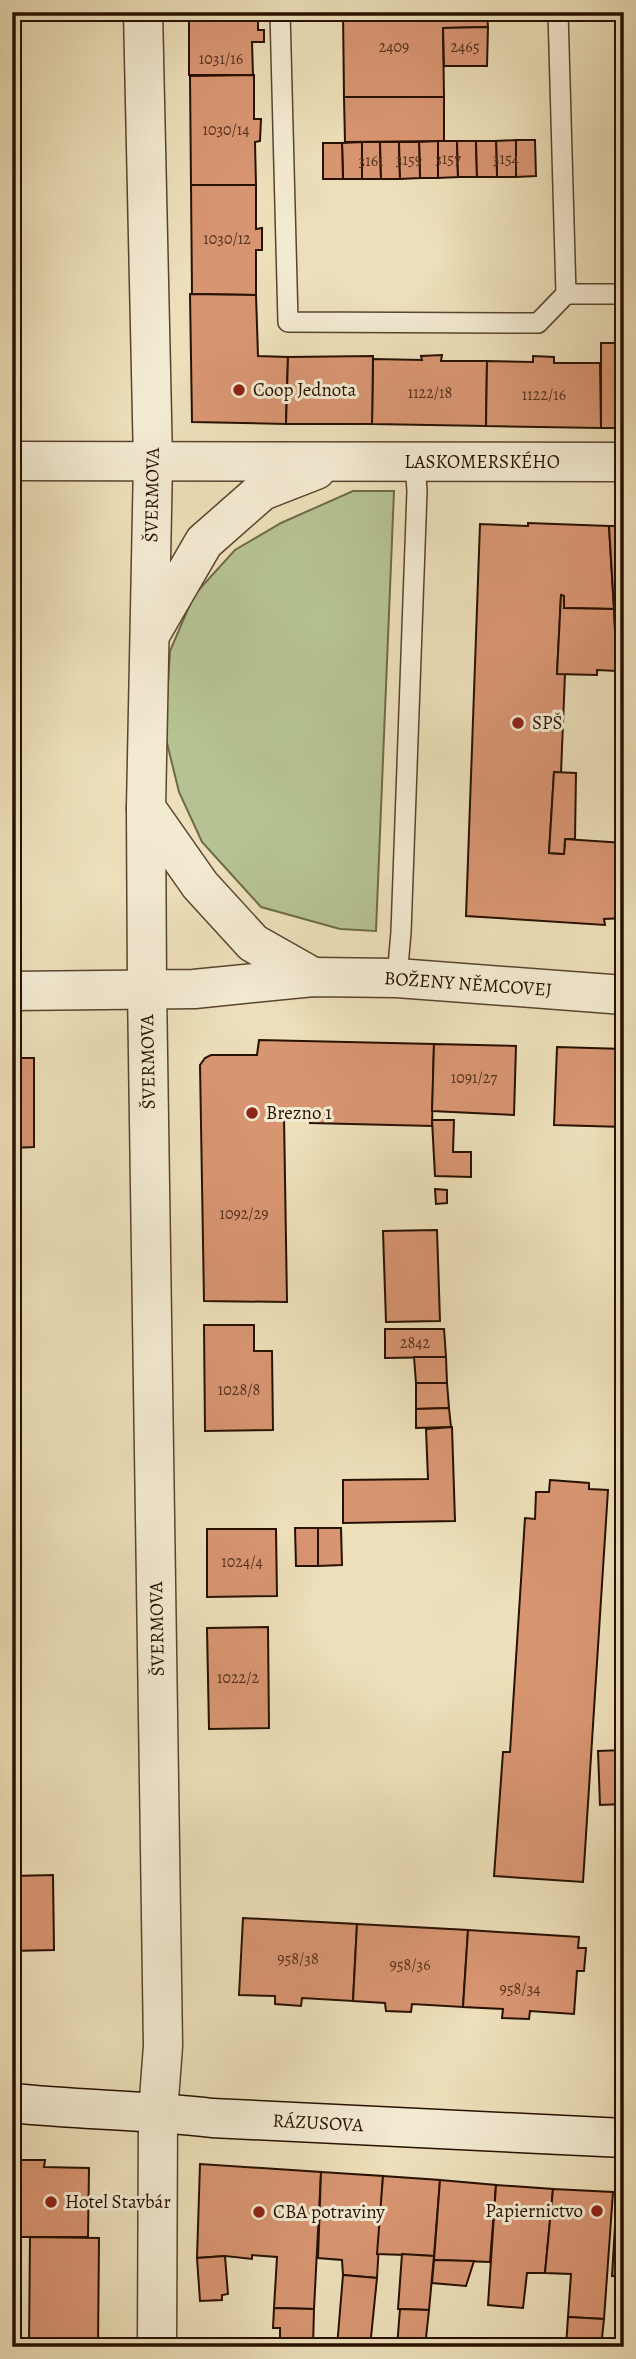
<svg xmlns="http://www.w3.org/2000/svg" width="636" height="2359" font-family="Alegreya,serif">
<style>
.green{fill:#b6c291;stroke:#6f6a49;stroke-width:2}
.building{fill:#d89572;stroke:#281101;stroke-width:2}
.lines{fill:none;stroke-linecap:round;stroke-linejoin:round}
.service-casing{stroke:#59442f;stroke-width:22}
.minor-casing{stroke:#59442f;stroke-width:41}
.tertiary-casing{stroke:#59442f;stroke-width:41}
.secondary-casing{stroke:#281101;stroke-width:41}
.service{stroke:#f3ead2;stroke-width:19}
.minor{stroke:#f3ead2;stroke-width:38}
.tertiary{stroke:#f3ead2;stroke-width:38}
.secondary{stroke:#f3ead2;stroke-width:38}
.poi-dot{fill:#8f2418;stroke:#f3ead2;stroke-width:2.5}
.labels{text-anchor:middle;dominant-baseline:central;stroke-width:6;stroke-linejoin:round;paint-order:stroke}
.number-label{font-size:16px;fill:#54321d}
.poi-label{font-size:19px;fill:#281101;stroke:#f3ead2;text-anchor:start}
.street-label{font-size:19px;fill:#281101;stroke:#f3ead2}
</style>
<rect width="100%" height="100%" fill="#ecdfb9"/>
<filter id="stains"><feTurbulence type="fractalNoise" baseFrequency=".00286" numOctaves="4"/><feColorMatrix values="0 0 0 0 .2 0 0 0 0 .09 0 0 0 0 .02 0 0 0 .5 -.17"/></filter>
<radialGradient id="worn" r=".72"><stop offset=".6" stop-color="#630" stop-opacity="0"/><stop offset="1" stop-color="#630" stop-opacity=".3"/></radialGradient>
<!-- green -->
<polygon class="green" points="353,491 394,491 376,931 340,929 261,907 202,842 179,792 165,735 170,651 194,595 235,550 281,523"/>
<!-- building -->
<g class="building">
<polygon points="189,12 258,12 258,30 264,30 264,42 252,42 253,75 189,75"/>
<polygon points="343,12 487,12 488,27 443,28 444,97 344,97"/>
<polygon points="488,27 487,66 444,66 443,28"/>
<rect x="617" y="73" width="7" height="77"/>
<polygon points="254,75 254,119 261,119 260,141 255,142 256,185 191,185 190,76"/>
<polygon points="344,97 444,97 444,141 345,142"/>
<polygon points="516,140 516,177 497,177 496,141"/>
<polygon points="516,140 535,140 536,176 516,177"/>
<polygon points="438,141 457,141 458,177 438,178"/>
<polygon points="438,141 438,178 420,178 419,142"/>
<polygon points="457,141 476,141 477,177 458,177"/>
<polygon points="476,141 496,141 497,177 477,177"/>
<polygon points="362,142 380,142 381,179 362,179"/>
<polygon points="362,142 362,179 343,179 342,143"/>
<polygon points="380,142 399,142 400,179 381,179"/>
<polygon points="399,142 419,142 420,178 400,179"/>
<polygon points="323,143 342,143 343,179 323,179"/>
<polygon points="191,185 256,185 256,229 262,228 262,250 256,250 256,295 192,294"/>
<polygon points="190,294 256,295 258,356 288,357 286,424 192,422"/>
<rect x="601" y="343" width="23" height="85"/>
<polygon points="442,355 441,361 487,361 486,426 372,424 373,359 422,360 421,356"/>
<polygon points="373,356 372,424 286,424 288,357"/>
<polygon points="533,356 554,357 554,363 600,363 601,428 486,426 487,361 533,362"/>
<polygon points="528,523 609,526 614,609 564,608 564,596 561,595 557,674 565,674 561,773 554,772 549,853 564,854 565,839 624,843 624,918 604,919 605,925 466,916 480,524 528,526"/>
<polygon points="609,526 624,526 624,609 614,609"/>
<polygon points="561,595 564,596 564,608 614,609 617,671 597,670 597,675 557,674"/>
<polygon points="614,609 624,609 624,671 617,671"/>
<polygon points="554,772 576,773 575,839 565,839 564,854 549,853"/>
<polygon points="259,1040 434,1044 432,1126 310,1123 310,1116 284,1117 287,1302 204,1301 200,1065 205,1058 211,1055 257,1055"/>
<polygon points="434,1044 516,1046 514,1115 432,1111"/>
<polygon points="557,1047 624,1049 624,1127 554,1125"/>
<polygon points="12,1058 34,1058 34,1147 12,1148"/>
<polygon points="432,1120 454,1120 453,1152 471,1152 471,1177 435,1176"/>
<polygon points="435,1189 447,1190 447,1203 436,1204"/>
<polygon points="437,1230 440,1321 386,1322 383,1231"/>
<polygon points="204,1325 254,1325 254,1351 272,1351 273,1430 205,1431"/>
<polygon points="385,1329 444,1329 446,1357 385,1358"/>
<polygon points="414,1357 446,1357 447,1383 416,1383"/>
<polygon points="416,1383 447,1383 449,1408 416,1409"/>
<polygon points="449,1408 451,1427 416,1428 416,1409"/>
<polygon points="452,1427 455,1521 343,1523 343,1480 428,1479 426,1429"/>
<polygon points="550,1480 589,1483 589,1489 608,1490 583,1882 494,1876 503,1752 510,1752 525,1518 535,1519 536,1492 549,1492"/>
<polygon points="295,1528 318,1528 318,1566 296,1566"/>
<polygon points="318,1528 341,1528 342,1565 318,1566"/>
<polygon points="207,1529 276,1529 277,1596 207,1597"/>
<polygon points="268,1627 269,1728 209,1729 207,1628"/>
<polygon points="623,1750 624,1804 600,1805 598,1751"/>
<polygon points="53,1875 54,1950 12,1951 12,1876"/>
<polygon points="243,1918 357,1924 353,2001 302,1998 301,2006 275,2004 275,1996 239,1995"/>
<polygon points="357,1924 468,1930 463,2007 412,2004 411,2012 386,2011 385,2003 353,2001"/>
<polygon points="468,1930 579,1937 578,1948 586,1948 584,1971 577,1971 574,2014 530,2011 529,2019 502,2018 503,2009 463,2007"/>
<polygon points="21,2160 45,2160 44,2167 89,2168 88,2237 12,2237 12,2167 21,2167"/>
<polygon points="200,2164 321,2172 314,2309 274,2308 277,2257 252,2255 252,2259 225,2256 197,2258"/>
<polygon points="321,2172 383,2176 377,2278 343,2275 342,2260 318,2258"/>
<polygon points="383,2176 440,2180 434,2256 377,2254"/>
<polygon points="440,2180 496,2185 490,2262 434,2260"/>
<polygon points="496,2185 553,2189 545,2273 527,2273 523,2308 488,2305"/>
<polygon points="553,2189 613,2192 604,2319 568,2317 571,2274 545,2273"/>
<polygon points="617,2192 624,2193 624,2277 612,2276"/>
<polygon points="30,2237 99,2238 98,2347 29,2347"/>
<polygon points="402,2254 434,2256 429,2310 398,2309"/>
<polygon points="225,2256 228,2294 222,2295 222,2300 200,2301 197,2258"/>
<polygon points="434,2260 474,2261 466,2286 432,2283"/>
<polygon points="343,2275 377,2278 370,2347 337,2347"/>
<polygon points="274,2308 314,2309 313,2347 280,2347 280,2328 273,2328"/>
<polygon points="400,2309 429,2310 425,2347 397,2347"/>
<polygon points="568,2317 604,2319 601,2347 566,2347"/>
</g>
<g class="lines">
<defs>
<g id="service">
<polyline points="280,12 288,322 538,323 566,294"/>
<polyline points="558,12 566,294 624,294"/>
<polyline points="397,978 401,932 417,491 415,461"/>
</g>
<g id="minor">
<polyline points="12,461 624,462"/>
<polyline points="150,635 204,542 262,491 316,470"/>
<polyline points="146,808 200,885 253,943 313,977"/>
<polyline points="12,991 194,989 313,977 397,978 624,995"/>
<polyline points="157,2347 158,2112"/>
</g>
<polyline id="tertiary" points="143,12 153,462 146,808 147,988 163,2046 158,2112"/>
<path id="secondary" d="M 12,2103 C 79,2110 146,2110 212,2118 L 624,2138"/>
</defs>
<!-- service casing -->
<use href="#service" class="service-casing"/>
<!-- minor casing -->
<use href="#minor" class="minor-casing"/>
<!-- tertiary casing -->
<use href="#tertiary" class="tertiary-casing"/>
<!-- secondary casing -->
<use href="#secondary" class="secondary-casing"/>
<!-- service -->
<use href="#service" class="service"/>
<!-- minor -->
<use href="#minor" class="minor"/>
<!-- tertiary -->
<use href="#tertiary" class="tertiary"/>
<!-- secondary -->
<use href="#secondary" class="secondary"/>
</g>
<!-- markers -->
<g class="poi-dot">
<circle cx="239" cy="390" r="7"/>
<circle cx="518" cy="723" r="7"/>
<circle cx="252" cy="1113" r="7"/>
<circle cx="51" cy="2202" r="7"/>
<circle cx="597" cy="2211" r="7"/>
<circle cx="259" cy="2212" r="7"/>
</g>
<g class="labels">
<!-- number labels -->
<g class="number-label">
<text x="394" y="47">2409</text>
<text x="465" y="47">2465</text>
<text x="221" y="59">1031/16</text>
<text x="226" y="130">1030/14</text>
<text x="448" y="159">3157</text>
<text x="506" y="159">3154</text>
<text x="409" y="160">3159</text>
<text x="371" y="161">3161</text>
<text x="227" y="239">1030/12</text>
<text x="430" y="393">1122/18</text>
<text x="544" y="395">1122/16</text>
<text x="474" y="1078">1091/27</text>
<text x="244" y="1214">1092/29</text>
<text x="415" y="1343">2842</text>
<text x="239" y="1390">1028/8</text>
<text x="242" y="1562">1024/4</text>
<text x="238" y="1678">1022/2</text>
<text x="298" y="1959">958/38</text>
<text x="410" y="1965">958/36</text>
<text x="520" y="1989">958/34</text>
</g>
<!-- poi labels -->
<g class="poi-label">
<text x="253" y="390">Coop Jednota</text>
<text x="532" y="723">SPŠ</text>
<text x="266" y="1113">Brezno 1</text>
<text x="65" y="2202">Hotel Stavbár</text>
<text x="583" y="2211" text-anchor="end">Papiernictvo</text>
<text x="273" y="2212">CBA potraviny</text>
</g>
<!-- street labels -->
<g class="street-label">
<text x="482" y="462">LASKOMERSKÉHO</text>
<text transform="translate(152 495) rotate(-89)">ŠVERMOVA</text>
<text transform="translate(468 984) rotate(4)">BOŽENY NĚMCOVEJ</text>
<text transform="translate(148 1062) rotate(-91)">ŠVERMOVA</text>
<text transform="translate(157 1629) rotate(-91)">ŠVERMOVA</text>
<text transform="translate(318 2123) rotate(3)">RÁZUSOVA</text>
</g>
</g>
<!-- margin -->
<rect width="636" height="2359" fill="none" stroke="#ecdfb9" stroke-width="42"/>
<rect x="14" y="14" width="608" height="2331" fill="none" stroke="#281101" stroke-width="3.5"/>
<rect x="21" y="21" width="594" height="2317" fill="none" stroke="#281101" stroke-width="2"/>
<rect width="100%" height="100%" filter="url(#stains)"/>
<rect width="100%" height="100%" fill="url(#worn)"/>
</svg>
